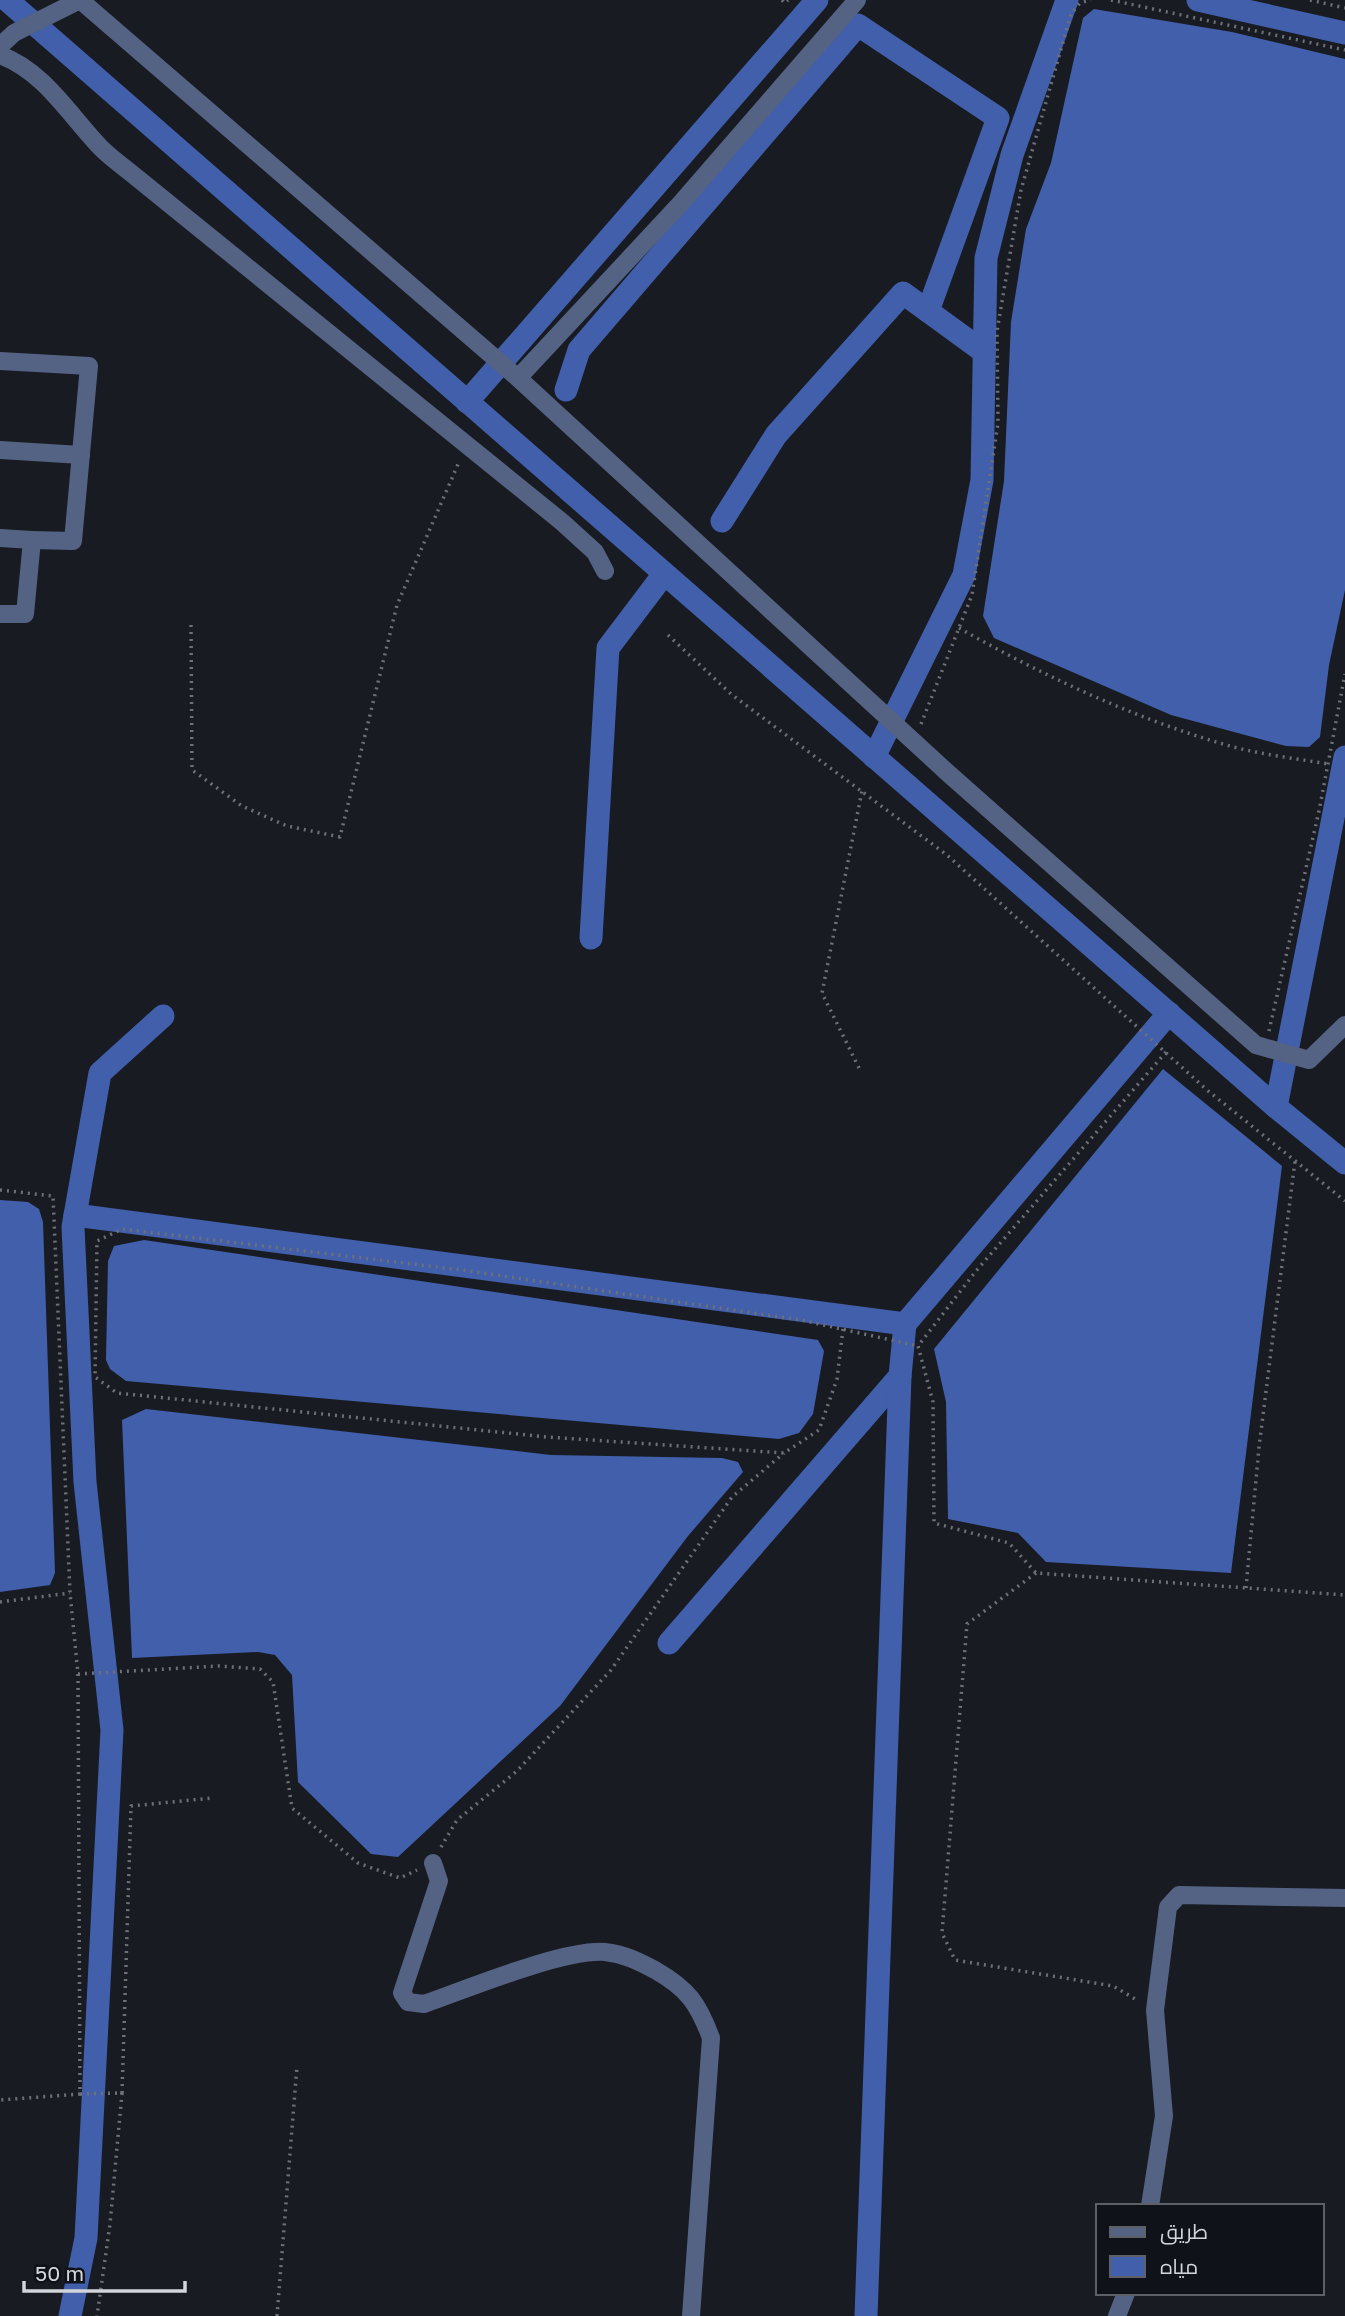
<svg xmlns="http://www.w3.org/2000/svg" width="1345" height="2316" font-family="'Golos Text',Cairo,sans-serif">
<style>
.water{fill:#415fab}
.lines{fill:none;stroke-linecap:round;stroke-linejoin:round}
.canal{stroke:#415fab;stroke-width:23}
.path{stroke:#6e7177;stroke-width:3.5;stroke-dasharray:2 5;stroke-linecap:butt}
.minor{stroke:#546284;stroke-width:18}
</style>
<rect width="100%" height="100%" fill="#181b22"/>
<!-- water -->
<g class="water">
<polygon points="1094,9 1232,32 1345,59 1345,590 1329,665 1320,737 1309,747 1286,746 1171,715 994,638 983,616 1004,481 1011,322 1026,229 1051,163 1083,18"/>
<polygon points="1163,1069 1282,1166 1231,1573 1046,1562 1018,1533 948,1519 946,1402 934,1349"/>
<polygon points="0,1200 28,1202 39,1209 43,1222 55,1573 50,1585 0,1592"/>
<polygon points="144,1240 818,1340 824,1351 813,1414 799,1433 779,1439 126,1381 110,1369 106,1360 108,1261 114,1246"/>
<polygon points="146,1409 551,1455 722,1458 738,1462 743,1472 688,1536 560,1706 398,1857 371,1854 298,1782 292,1675 275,1655 258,1652 132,1658 122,1420"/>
</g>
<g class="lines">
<!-- canal -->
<g class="canal">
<polyline points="7,0 1276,1107 1345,1163"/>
<polyline points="1198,0 1345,33"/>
<polyline points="566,390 579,350 858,25 998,118 928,311"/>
<polyline points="467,402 817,0"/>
<polyline points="722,521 776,435 903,293 984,352"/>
<polyline points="874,757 964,575 982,480 986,258 1012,155 1067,0"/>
<polyline points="591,938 608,648 664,574"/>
<polyline points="1276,1107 1345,757"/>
<polyline points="75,1215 905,1324 1169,1013"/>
<polyline points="669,1643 900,1376 905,1324"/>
<polyline points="70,2316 86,2238 112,1730 85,1482 73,1227 100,1073 163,1016"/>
<polyline points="866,2316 900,1376"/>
</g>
<!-- path -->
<g class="path">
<polyline points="782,0 785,3 788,0"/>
<polyline points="1111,0 1345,50"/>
<polyline points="1310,0 1345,8"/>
<polyline points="191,625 192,770 242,806 287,826 340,837 397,605 459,462"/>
<path d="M 959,628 C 1042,675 1131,717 1223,744 C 1256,754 1293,758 1328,764"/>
<polyline points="668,635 731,694 947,855 1207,1090 1345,1201"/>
<polyline points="921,724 972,595 998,423 997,331 1021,190 1071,14 1080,3 1091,0"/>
<polyline points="1269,1031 1319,811 1345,674"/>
<polyline points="1166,1052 976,1271 918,1346 933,1402 934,1523 1009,1543 1036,1573 1345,1595"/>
<polyline points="859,1068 822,993 862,791"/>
<polyline points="0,1190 53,1196 70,1593 78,1674 80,2094 0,2100"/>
<polyline points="843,1329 837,1379 819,1430 784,1453 547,1437 117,1393 95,1377 97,1241 122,1229 462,1270 801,1320 918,1346"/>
<polyline points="1036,1573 967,1624 942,1933 955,1960 1113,1986 1137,2000"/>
<polyline points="1246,1588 1259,1447 1295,1161"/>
<polyline points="0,1602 70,1593"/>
<polyline points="78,1674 219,1666 260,1669 273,1682 292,1808 358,1863 400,1878 417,1870"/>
<polyline points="441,1847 457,1820 517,1771 611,1670 732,1497 784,1453"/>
<polyline points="122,2093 131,1806 212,1798"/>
<polyline points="80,2094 122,2093 110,2224 97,2316"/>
<polyline points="277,2316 297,2066"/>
</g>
<!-- minor -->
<g class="minor">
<polyline points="80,0 518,378 949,774 1256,1045 1309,1060 1345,1025"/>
<polyline points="0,46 14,33 80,0"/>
<path d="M 0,55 C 44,71 70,116 101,148 C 110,157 121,165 131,173 L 562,522 L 595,552 L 605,571"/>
<polyline points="0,361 89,366 73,541 32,540 25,614 0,614"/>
<polyline points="518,378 681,203 857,0"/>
<polyline points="0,450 81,455"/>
<polyline points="0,538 32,540"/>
<path d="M 433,1863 L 439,1881 L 402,1993 L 408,2002 L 424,2004 C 467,1989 563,1949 605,1952 C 624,1954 638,1961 655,1970 C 688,1989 698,2003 711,2038 L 691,2316"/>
<polyline points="1150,2206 1164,2116 1155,2010 1168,1907 1179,1895 1345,1898"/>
<polyline points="1117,2316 1126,2293"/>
</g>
</g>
<!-- legend -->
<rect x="1096" y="2204" width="228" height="91" fill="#0f1219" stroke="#5d6066" stroke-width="2"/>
<rect x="1110" y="2227" width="35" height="10" fill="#546284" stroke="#5d6066" stroke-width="2"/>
<text x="1160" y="2239" font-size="21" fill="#d2d5da">طريق</text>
<rect x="1110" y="2256" width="35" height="21" fill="#415fab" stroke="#5d6066" stroke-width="2"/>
<text x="1160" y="2274" font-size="21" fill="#d2d5da">مياه</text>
<!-- scale -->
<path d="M24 2281v10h161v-10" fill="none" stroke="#d2d5da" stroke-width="3.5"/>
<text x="35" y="2281" font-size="21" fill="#d2d5da" stroke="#0f1219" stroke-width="5" paint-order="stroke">50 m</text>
</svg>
